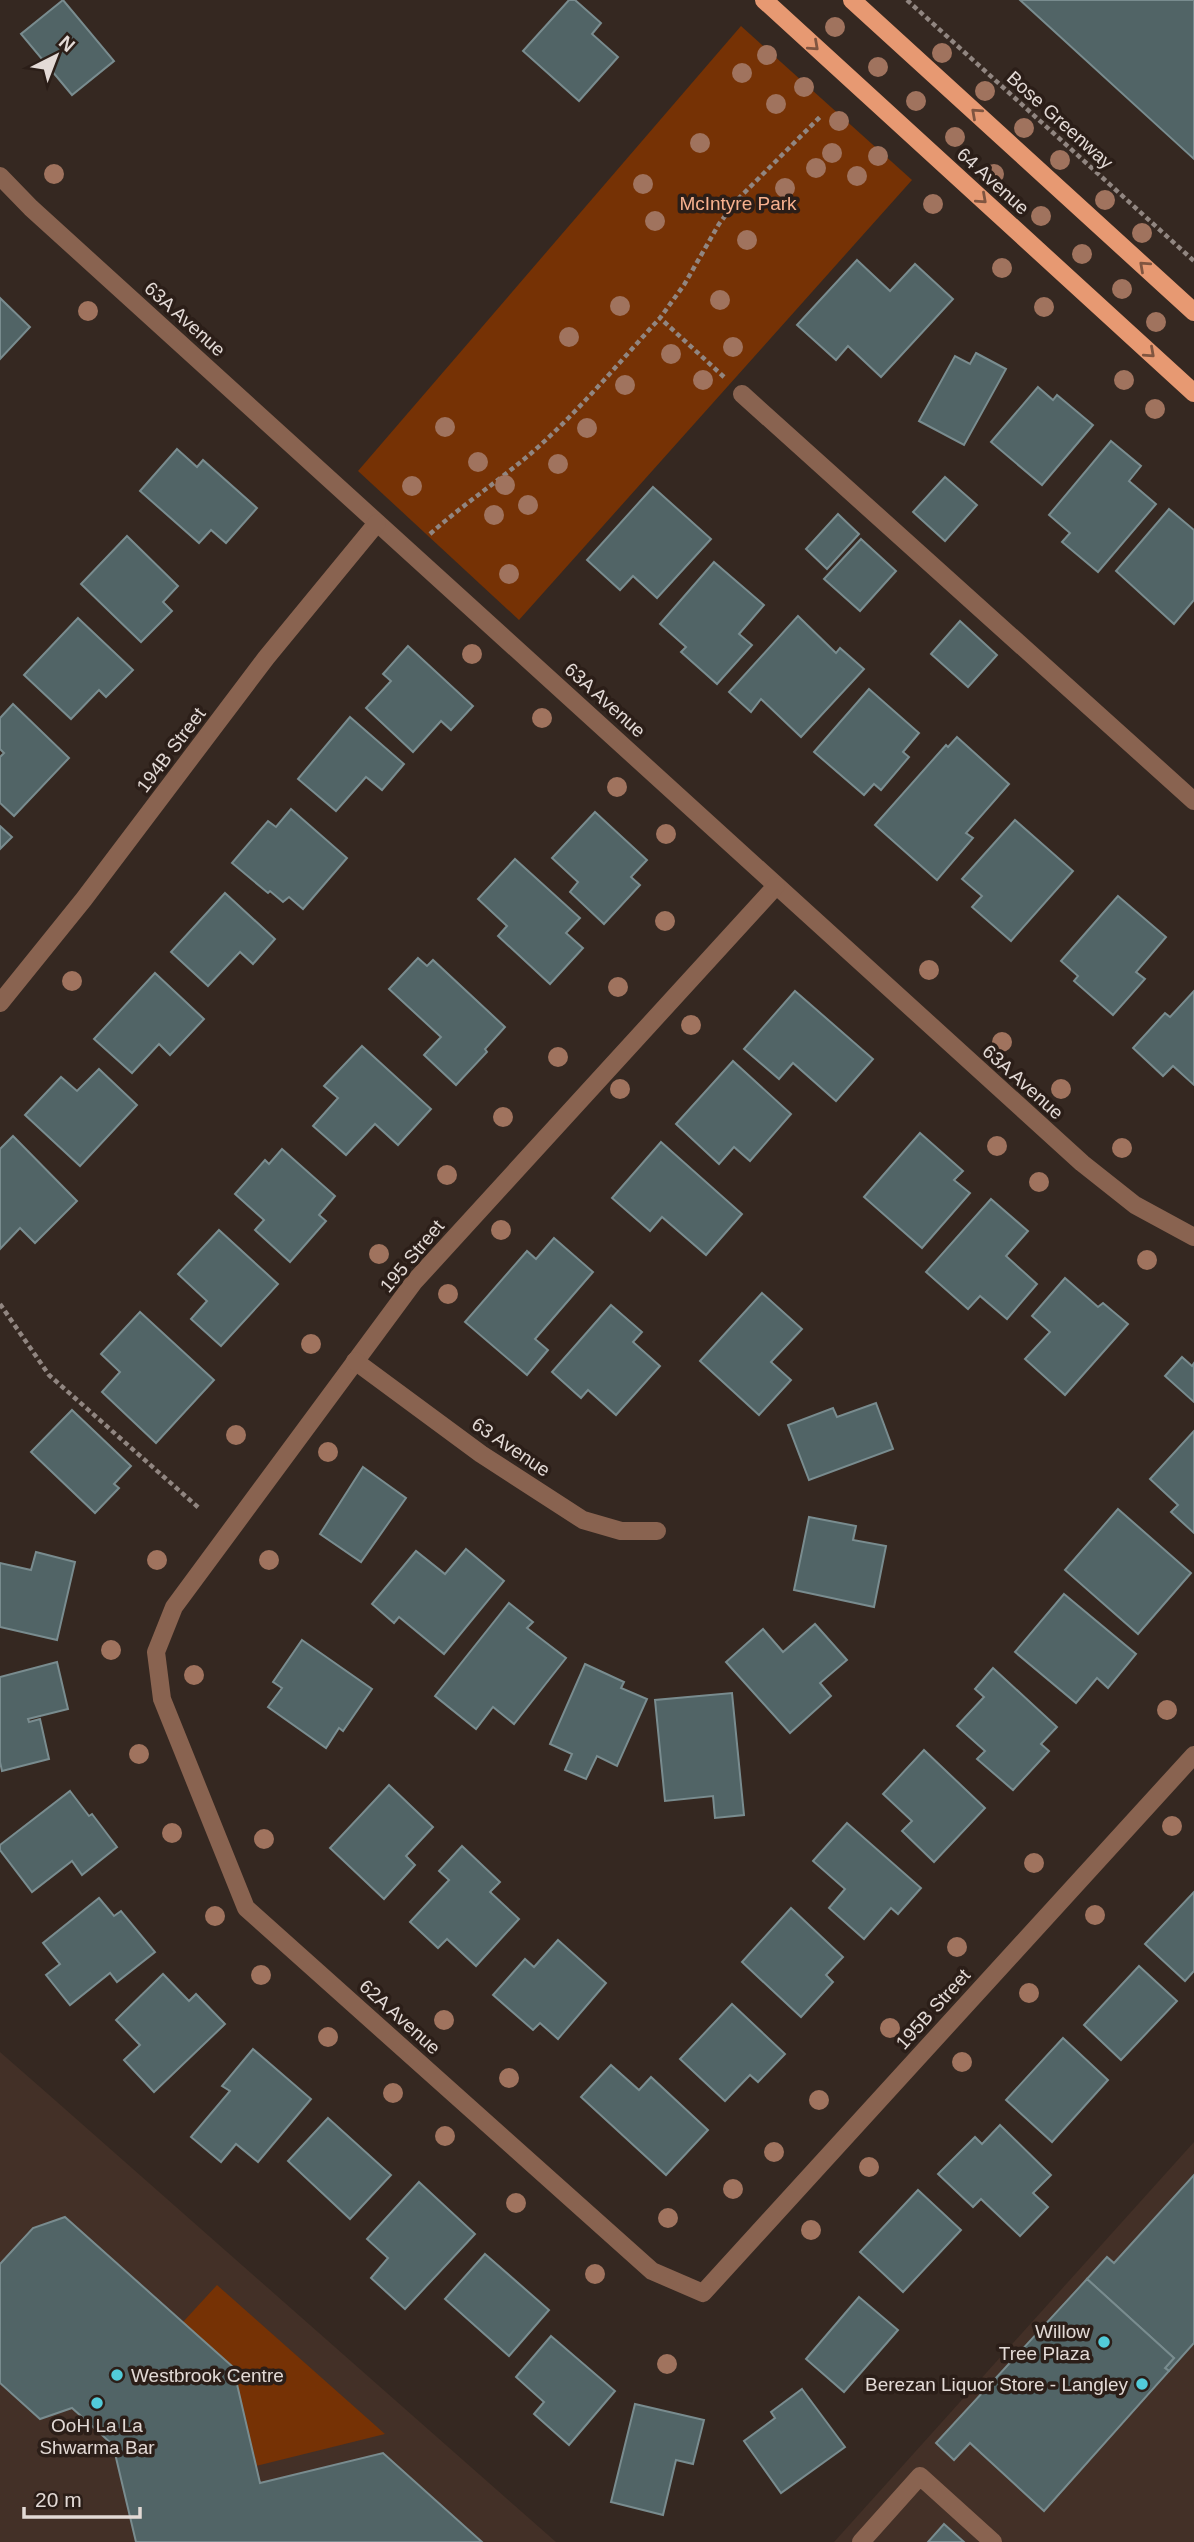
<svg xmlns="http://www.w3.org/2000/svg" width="1194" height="2542" font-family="Helvetica,sans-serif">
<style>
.built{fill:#433027}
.green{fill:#763205}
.building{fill:#516466;stroke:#798c8f;stroke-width:2}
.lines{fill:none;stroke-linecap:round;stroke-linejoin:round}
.path{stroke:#918681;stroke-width:4.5;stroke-dasharray:5 3.5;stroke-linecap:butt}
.minor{stroke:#896350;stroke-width:18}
.major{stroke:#e79972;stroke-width:18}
.tree{fill:#a0735e}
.oneway{stroke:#805540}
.poi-dot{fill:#52cbd9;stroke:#2b1e18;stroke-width:2.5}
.labels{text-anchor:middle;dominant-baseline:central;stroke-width:7;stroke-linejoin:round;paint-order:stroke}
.street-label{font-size:19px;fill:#e3dad6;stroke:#2b1e18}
.park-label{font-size:19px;fill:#f7b18f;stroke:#2b1e18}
.poi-label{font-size:19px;fill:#e3dad6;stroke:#2b1e18;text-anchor:end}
</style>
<rect width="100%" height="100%" fill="#352821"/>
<!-- built -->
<g class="built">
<polygon points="0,2052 48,2094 556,2542 0,2542"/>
<polygon points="1194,2142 1194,2542 834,2542"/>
</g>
<!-- green -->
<g class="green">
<polygon points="741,26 912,180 519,620 358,471"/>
<polygon points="217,2285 385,2434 256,2466 233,2367 183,2322"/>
</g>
<!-- building -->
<g class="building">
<polygon points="63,0 114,61 72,95 21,34"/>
<polygon points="569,0 575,0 601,23 592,34 618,57 579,101 523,51"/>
<polygon points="1020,0 1194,0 1194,159"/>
<polygon points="857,260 890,291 915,264 953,299 881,377 848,346 836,360 797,325"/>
<polygon points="0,298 30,327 0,359"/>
<polygon points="976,353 1006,369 964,445 919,421 955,356 970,364"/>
<polygon points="1038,387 1053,400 1057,395 1093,425 1042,485 991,442"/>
<polygon points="1111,441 1141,466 1129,481 1156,504 1098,572 1062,542 1070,533 1049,515"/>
<polygon points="177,449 197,467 203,460 257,508 226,543 211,530 199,543 140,491"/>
<polygon points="945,477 977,505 945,541 913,512"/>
<polygon points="653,487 711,539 657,598 633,576 620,590 587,560"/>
<polygon points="1169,509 1194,530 1194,600 1174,624 1116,571"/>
<polygon points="838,514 859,534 827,569 806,549"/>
<polygon points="127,536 178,586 163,602 172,611 141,642 81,584"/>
<polygon points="861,539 896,571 860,611 824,579"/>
<polygon points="714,562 764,605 739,634 752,645 717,684 681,652 686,647 660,624"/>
<polygon points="798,616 836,653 840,648 864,669 801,737 761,699 751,712 729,692"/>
<polygon points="78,618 133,670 106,697 99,690 71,719 24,675"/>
<polygon points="960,621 997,655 968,687 931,654"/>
<polygon points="408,646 473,706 451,730 441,721 413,752 366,708 391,681 383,674"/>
<polygon points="869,689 919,733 903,752 909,757 881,790 874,784 864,795 814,752"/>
<polygon points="13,704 69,758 14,816 0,803 0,757 4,753 0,749 0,718"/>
<polygon points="350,717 404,764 382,790 366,777 336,811 298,779"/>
<polygon points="957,737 1009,784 966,833 973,838 937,880 875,825 946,745 948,747"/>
<polygon points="291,809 347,858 303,909 289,897 283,902 270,891 268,893 232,863 268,821 276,827"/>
<polygon points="595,812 647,860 631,877 640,885 604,924 570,892 578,882 552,858"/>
<polygon points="1015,820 1073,871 1011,941 972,907 982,896 962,879"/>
<polygon points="0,826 12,837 0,849"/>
<polygon points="515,859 580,918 566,933 583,948 550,984 498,936 507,926 478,899"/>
<polygon points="225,893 275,939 253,964 240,952 208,986 171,952"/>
<polygon points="1118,896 1166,937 1136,972 1145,979 1113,1015 1074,981 1078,976 1061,961"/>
<polygon points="418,958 427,966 433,960 505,1027 485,1049 487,1052 456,1085 424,1055 441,1037 389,989"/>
<polygon points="155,973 204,1019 170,1055 159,1044 132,1073 94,1039"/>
<polygon points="795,991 873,1059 836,1101 793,1063 779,1079 744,1049"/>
<polygon points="1194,991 1194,1085 1173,1066 1163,1076 1133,1048 1165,1013 1170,1017"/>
<polygon points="362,1046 431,1109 398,1145 375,1124 346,1155 313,1126 338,1098 324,1086"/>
<polygon points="733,1061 791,1114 750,1161 734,1147 719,1164 676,1124"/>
<polygon points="99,1069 137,1105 80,1166 25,1115 61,1077 77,1091"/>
<polygon points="920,1133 963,1171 954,1180 970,1193 922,1248 864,1197"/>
<polygon points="13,1136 77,1201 35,1243 20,1228 0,1249 0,1149"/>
<polygon points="661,1142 742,1214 706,1255 662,1217 650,1231 612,1198"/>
<polygon points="282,1149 335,1196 319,1215 326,1221 290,1262 255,1230 264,1220 235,1194 265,1160 269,1164"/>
<polygon points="991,1199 1028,1231 1006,1256 1037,1284 1007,1319 980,1296 968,1309 926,1272"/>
<polygon points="219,1230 278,1284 221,1346 191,1319 207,1301 178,1274"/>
<polygon points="554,1238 593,1272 535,1339 548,1350 527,1375 465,1322 527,1251 536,1259"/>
<polygon points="1065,1278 1098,1307 1103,1303 1128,1324 1065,1395 1025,1359 1050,1332 1032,1316"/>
<polygon points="762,1293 802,1329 771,1362 791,1380 759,1415 700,1361"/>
<polygon points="611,1305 642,1332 633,1342 660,1366 616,1415 588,1390 581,1398 552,1372"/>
<polygon points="140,1312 214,1380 156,1443 102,1392 120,1372 101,1354"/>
<polygon points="1182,1357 1192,1366 1194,1363 1194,1402 1165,1376"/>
<polygon points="876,1403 893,1449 809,1480 788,1425 833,1408 837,1417"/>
<polygon points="72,1410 131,1466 114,1484 119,1488 95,1513 31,1452"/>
<polygon points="1194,1431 1194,1533 1171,1512 1178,1505 1150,1479"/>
<polygon points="363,1467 406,1498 361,1562 320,1534"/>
<polygon points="1118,1509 1191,1573 1138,1634 1065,1570"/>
<polygon points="809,1517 856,1526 853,1540 886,1546 874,1607 794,1590"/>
<polygon points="466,1549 504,1581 444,1654 399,1617 394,1623 372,1604 416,1551 445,1574"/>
<polygon points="36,1552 75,1562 57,1640 0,1627 0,1563 31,1570"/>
<polygon points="1064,1594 1136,1654 1108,1688 1097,1678 1076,1703 1015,1652"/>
<polygon points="509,1603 533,1622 527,1628 566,1658 514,1724 493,1707 476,1729 435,1696"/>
<polygon points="815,1624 847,1660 820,1683 831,1696 790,1733 726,1662 763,1629 783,1652"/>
<polygon points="302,1640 372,1689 343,1731 339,1728 326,1748 268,1707 282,1688 273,1682"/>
<polygon points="57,1662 68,1709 28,1719 29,1722 40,1719 49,1759 2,1771 0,1762 0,1677"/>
<polygon points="585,1664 624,1682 621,1688 647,1699 617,1766 597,1756 586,1779 565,1770 572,1754 550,1744"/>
<polygon points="993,1668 1057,1727 1041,1744 1049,1751 1013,1790 977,1759 985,1751 957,1726 984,1697 975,1689"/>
<polygon points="732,1693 744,1815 715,1818 713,1796 665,1801 655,1700"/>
<polygon points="924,1750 985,1808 934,1862 902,1831 912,1821 883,1794"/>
<polygon points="389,1785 433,1827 406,1856 415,1865 384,1899 330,1848"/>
<polygon points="70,1791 89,1816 92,1814 117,1847 82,1875 72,1861 32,1892 0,1850 0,1845"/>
<polygon points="847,1823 921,1888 898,1914 891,1908 864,1939 829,1908 845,1889 813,1861"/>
<polygon points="462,1846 500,1882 490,1892 519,1919 476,1966 447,1939 438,1948 410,1922 449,1880 439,1871"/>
<polygon points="1194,1892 1194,1971 1185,1981 1145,1944"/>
<polygon points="99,1898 114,1916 121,1911 155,1952 117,1982 110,1973 70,2005 46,1975 60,1964 43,1943"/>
<polygon points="791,1908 843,1957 826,1975 833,1982 801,2017 742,1962"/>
<polygon points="558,1940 606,1983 558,2039 540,2023 533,2030 493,1995 525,1959 534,1967"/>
<polygon points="1139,1966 1177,2001 1121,2060 1084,2025"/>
<polygon points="163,1974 189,2001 196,1994 225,2024 154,2092 124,2060 140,2045 116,2020"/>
<polygon points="732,2004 785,2054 758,2082 750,2075 725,2101 680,2059"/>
<polygon points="1063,2038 1108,2080 1052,2142 1006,2100"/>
<polygon points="253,2049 311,2099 258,2162 236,2144 221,2162 191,2137 230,2091 222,2086"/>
<polygon points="611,2065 639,2090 651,2077 708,2130 666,2175 581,2097"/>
<polygon points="328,2118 391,2175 350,2219 288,2161"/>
<polygon points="1000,2125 1051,2175 1033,2193 1048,2207 1020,2236 981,2199 973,2207 938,2174 975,2137 982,2144"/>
<polygon points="1194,2175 1194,2343 1169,2371 1165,2368 1174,2358 1087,2279 1107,2257 1114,2263"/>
<polygon points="419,2182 475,2234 405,2309 371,2278 388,2258 367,2239"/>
<polygon points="918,2190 961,2230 903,2292 860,2252"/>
<polygon points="65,2217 233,2367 260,2483 383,2453 482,2542 136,2542 113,2445 72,2408 40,2419 0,2383 0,2264 33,2228"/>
<polygon points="485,2254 549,2310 509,2356 445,2299"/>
<polygon points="1087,2279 1174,2358 1165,2368 1169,2371 1044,2511 970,2443 954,2460 936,2443"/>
<polygon points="859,2297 898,2330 844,2392 806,2359"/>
<polygon points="551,2336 615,2391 569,2445 534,2414 544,2402 516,2377"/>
<polygon points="802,2389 845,2447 781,2493 744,2441 775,2418 771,2412"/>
<polygon points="635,2404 704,2420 693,2464 676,2460 663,2515 611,2502"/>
<polygon points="944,2524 964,2542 928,2542"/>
</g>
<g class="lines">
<!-- path -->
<g class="path">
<polyline points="907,0 1194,261"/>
<polyline points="724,377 660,318 684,285 719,224 737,200 821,116"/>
<path d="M 430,534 C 469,499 513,472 550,436 C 589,399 624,357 660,318"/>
<polyline points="0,1304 49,1375 200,1509"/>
</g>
<!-- minor -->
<g class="minor">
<polyline points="0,176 31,208 1082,1163 1135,1205 1194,1237"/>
<polyline points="742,394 1194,801"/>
<polyline points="776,886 414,1282 174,1607 156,1652 162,1699 246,1908 652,2271 703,2293 1194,1755"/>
<polyline points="0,1003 84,899 266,658 377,523"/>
<polyline points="355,1361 481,1454 583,1520 621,1531 657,1531"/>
<polyline points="861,2542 920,2476 993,2542"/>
</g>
<!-- major -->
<g class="major">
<polyline points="764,0 1194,393"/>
<polyline points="852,0 1194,312"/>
</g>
</g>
<!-- trees -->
<g class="tree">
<circle cx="835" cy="27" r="10"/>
<circle cx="942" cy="53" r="10"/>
<circle cx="767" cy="55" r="10"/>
<circle cx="878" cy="67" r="10"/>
<circle cx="742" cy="73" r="10"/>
<circle cx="804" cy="87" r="10"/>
<circle cx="985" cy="91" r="10"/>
<circle cx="916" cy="101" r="10"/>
<circle cx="776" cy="104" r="10"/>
<circle cx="839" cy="121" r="10"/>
<circle cx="1024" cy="128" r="10"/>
<circle cx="955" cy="137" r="10"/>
<circle cx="700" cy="143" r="10"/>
<circle cx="832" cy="153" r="10"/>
<circle cx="878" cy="156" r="10"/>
<circle cx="1060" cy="160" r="10"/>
<circle cx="816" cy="168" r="10"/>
<circle cx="54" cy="174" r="10"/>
<circle cx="994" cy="174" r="10"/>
<circle cx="857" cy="176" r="10"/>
<circle cx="643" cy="184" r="10"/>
<circle cx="785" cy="188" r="10"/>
<circle cx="1105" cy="200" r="10"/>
<circle cx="933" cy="204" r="10"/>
<circle cx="1041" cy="216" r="10"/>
<circle cx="655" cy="221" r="10"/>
<circle cx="1142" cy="233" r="10"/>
<circle cx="747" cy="240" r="10"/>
<circle cx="1082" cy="254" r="10"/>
<circle cx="1002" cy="268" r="10"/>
<circle cx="1122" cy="289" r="10"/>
<circle cx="720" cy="300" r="10"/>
<circle cx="620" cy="306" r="10"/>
<circle cx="1044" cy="307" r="10"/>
<circle cx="88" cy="311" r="10"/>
<circle cx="1156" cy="322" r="10"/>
<circle cx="569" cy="337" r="10"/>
<circle cx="733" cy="347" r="10"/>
<circle cx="671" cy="354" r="10"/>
<circle cx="703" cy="380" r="10"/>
<circle cx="1124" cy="380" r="10"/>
<circle cx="625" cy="385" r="10"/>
<circle cx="1155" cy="409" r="10"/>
<circle cx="445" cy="427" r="10"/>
<circle cx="587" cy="428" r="10"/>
<circle cx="478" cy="462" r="10"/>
<circle cx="558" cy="464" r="10"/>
<circle cx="505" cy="485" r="10"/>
<circle cx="412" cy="486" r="10"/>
<circle cx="528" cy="505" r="10"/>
<circle cx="494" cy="515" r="10"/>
<circle cx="509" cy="574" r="10"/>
<circle cx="472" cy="654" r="10"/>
<circle cx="542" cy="718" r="10"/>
<circle cx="617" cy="787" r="10"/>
<circle cx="666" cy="834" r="10"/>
<circle cx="665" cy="921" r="10"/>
<circle cx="929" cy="970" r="10"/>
<circle cx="72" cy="981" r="10"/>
<circle cx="618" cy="987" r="10"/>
<circle cx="691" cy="1025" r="10"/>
<circle cx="1002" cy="1042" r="10"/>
<circle cx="558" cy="1057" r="10"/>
<circle cx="620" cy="1089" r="10"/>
<circle cx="1061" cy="1089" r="10"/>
<circle cx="503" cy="1117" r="10"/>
<circle cx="997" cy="1146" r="10"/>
<circle cx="1122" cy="1148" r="10"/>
<circle cx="447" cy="1175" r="10"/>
<circle cx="1039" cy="1182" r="10"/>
<circle cx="501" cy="1230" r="10"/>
<circle cx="379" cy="1254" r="10"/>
<circle cx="1147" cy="1260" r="10"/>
<circle cx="448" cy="1294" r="10"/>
<circle cx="311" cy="1344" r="10"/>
<circle cx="236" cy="1435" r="10"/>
<circle cx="328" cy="1452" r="10"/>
<circle cx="157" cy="1560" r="10"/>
<circle cx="269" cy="1560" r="10"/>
<circle cx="111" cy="1650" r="10"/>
<circle cx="194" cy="1675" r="10"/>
<circle cx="1167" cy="1710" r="10"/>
<circle cx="139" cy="1754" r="10"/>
<circle cx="1172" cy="1826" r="10"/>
<circle cx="172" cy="1833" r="10"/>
<circle cx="264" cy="1839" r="10"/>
<circle cx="1034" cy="1863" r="10"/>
<circle cx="1095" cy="1915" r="10"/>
<circle cx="215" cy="1916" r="10"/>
<circle cx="957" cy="1947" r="10"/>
<circle cx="261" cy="1975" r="10"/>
<circle cx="1029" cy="1993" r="10"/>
<circle cx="444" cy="2020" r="10"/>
<circle cx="890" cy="2028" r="10"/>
<circle cx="328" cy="2037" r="10"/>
<circle cx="962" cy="2062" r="10"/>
<circle cx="509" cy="2078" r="10"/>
<circle cx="393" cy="2093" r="10"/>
<circle cx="819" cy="2100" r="10"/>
<circle cx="445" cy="2136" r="10"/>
<circle cx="774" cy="2152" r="10"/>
<circle cx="869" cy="2167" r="10"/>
<circle cx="733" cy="2189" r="10"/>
<circle cx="516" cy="2203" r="10"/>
<circle cx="668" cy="2218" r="10"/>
<circle cx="811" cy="2230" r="10"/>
<circle cx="595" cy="2274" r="10"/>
<circle cx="667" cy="2364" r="10"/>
</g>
<!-- one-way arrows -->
<defs><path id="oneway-chevron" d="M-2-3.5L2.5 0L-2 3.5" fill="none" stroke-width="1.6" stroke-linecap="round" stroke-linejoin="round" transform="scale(1.75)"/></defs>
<g class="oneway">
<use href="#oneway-chevron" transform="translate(814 46) rotate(42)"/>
<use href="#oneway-chevron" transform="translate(976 113) rotate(-138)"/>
<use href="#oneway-chevron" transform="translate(982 199) rotate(42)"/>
<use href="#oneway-chevron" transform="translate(1144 266) rotate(-138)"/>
<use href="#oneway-chevron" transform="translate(1150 353) rotate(42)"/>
</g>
<!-- markers -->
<g class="poi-dot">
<circle cx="1104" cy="2342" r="7"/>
<circle cx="117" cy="2375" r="7"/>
<circle cx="1142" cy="2384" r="7"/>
<circle cx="97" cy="2403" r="7"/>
</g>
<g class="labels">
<!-- street labels -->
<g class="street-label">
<text transform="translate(1060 120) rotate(42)">Bose Greenway</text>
<text transform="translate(993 181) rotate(42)">64 Avenue</text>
<text transform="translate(185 319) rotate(42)">63A Avenue</text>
<text transform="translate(605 700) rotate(42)">63A Avenue</text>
<text transform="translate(171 750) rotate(-53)">194B Street</text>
<text transform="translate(1023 1082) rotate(42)">63A Avenue</text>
<text transform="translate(412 1256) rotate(-50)">195 Street</text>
<text transform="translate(511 1447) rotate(34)">63 Avenue</text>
<text transform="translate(933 2009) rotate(-48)">195B Street</text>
<text transform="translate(400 2017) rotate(42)">62A Avenue</text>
</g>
<!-- park labels -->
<g class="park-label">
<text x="738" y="203">McIntyre Park</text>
</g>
<!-- poi labels -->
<g class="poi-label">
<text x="1090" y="2331">Willow<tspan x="1090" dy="22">Tree Plaza</tspan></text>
<text x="131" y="2375" text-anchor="start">Westbrook Centre</text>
<text x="1128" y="2384">Berezan Liquor Store - Langley</text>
<text x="97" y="2425" text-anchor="middle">OoH La La<tspan x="97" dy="22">Shwarma Bar</tspan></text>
</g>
</g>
<!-- north arrow -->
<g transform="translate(56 56) rotate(42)" stroke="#2b1e18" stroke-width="5" paint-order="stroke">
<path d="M0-5L12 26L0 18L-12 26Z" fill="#e3dad6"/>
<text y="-10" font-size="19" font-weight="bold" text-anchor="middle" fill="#e3dad6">N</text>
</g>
<!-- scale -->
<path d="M24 2507v10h116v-10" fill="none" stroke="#e3dad6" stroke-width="3.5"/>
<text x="35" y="2507" font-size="21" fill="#e3dad6" stroke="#2b1e18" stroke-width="5" paint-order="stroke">20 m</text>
</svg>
